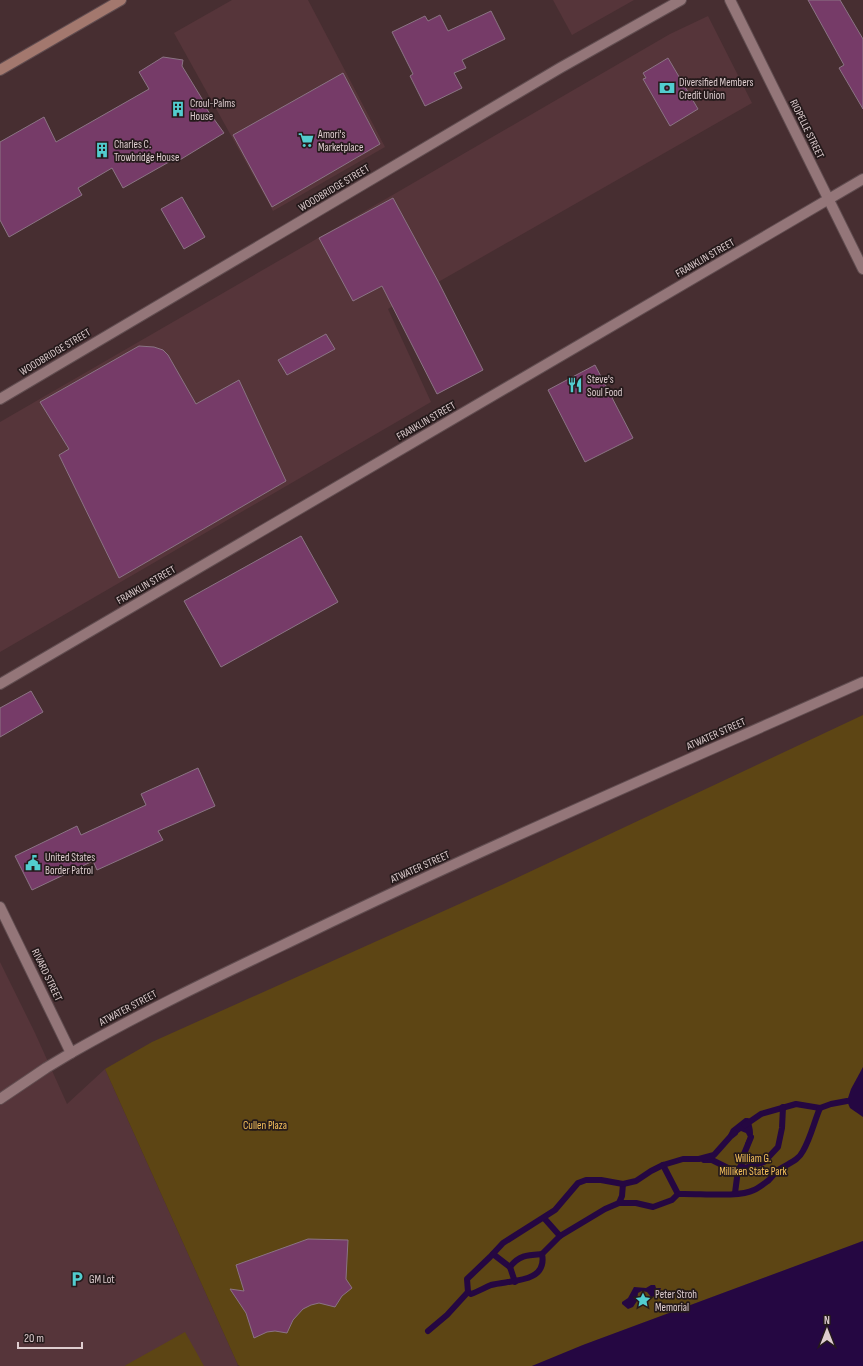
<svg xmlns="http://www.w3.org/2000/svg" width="863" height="1366" font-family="'Sofia Sans Condensed',sans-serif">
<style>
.built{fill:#56353a}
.green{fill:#5d4514}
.water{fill:#250742}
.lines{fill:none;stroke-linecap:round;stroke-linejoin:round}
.stream{stroke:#250742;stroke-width:6}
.building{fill:#763b68;stroke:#8b7484}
.minor-casing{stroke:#614d50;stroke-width:12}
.tertiary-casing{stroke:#614d50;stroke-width:12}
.secondary-casing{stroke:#614d50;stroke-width:12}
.minor{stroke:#947679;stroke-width:10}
.tertiary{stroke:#947679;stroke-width:10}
.secondary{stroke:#a3786e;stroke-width:10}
.labels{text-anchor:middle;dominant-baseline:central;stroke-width:3.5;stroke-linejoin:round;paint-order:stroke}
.poi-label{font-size:11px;fill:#decdcf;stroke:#251a1b;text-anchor:start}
.street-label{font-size:11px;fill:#decdcf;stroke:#251a1b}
.park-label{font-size:11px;fill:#f6c05b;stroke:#251a1b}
</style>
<rect width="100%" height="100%" fill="#472e31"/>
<!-- built -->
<g class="built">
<polygon points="232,0 308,0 385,147 273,211 174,33"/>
<polygon points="553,0 634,0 572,35"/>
<polygon points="708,16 752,103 440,281 388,309 431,402 0,652 0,422 396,193 403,207 396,193 670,34"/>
<polygon points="0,962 35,1033 67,1104 105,1069 238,1365 237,1366 0,1366"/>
</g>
<!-- green -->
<g class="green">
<polygon points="863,715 863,1241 583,1345 532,1366 240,1366 238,1365 105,1069 152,1042 506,883"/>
<polygon points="185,1332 204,1366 125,1366 126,1365"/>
</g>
<!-- water -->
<g class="water">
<polygon points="863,1067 863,1117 850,1108 847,1101 851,1089"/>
<path d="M 745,1118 L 748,1118 L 750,1119 C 753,1129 756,1138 747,1146 L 745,1144 L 748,1137 L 746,1133 L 741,1131 L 730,1139 L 729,1139 L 728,1135 L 731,1129 Z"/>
<polygon points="863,1241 863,1366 532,1366 583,1345"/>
<polygon points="651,1285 655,1285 656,1288 661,1288 658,1296 651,1297 647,1292 642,1291 638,1293 637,1301 633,1307 628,1309 622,1304 622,1302 628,1298 634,1287 646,1288"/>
</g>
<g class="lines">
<!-- stream -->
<g class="stream">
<polyline points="745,1125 761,1114 796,1104 820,1108 831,1104 847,1101"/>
<polyline points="704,1160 712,1160 730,1169 738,1170 764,1162 778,1147 782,1128 783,1107"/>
<polyline points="663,1165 678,1194"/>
<polyline points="735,1193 738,1170 743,1162 744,1154 751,1137"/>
<polyline points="619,1203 622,1196 623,1184"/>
<path d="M 544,1218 L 560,1236 L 605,1209 L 619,1203 L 636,1203 L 653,1207 L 672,1200 L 678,1194 C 698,1193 738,1198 754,1190 C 759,1188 765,1183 769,1180 C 773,1176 776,1171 780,1169 C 789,1163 798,1161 803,1151 C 811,1137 814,1122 820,1108"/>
<path d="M 493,1254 L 510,1267 C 519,1255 528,1255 542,1254 L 560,1236"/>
<polyline points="510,1267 515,1282"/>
<path d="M 468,1292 L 471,1294 C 477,1292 484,1288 491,1285 C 508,1280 548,1284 542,1254"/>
<polyline points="428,1331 447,1315 468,1292 467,1279 490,1257 503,1243 555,1210 578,1183 586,1180 601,1180 623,1184 636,1181 651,1171 663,1165 683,1159 699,1159 714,1155 730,1137 735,1133"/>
</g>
</g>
<!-- building -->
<g class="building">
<polygon points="808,0 840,0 863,39 863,109 839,68 844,65"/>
<polygon points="491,11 505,39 462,60 466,68 454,73 462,88 425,106 410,76 413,74 392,32 425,16 428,21 440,15 448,31"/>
<polygon points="163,57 183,60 182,66 207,107 206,108 224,133 178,161 176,158 123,188 112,168 78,188 82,195 9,237 0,220 0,142 44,117 56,142 149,89 139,72"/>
<polygon points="668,58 698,109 670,126 643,79 646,78 643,73"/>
<polygon points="343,73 380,144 272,207 233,135"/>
<polygon points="182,197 205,237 184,249 161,209"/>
<polygon points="393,198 439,283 483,370 437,394 382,286 353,301 319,238"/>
<polygon points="326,334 335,349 287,375 278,360"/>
<polygon points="139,346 154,347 163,350 168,355 196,404 239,380 286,481 119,578 59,455 69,449 40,402"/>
<polygon points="595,365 633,438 585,462 548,390"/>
<polygon points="301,536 338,602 221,667 184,601"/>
<polygon points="31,691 43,712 0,737 0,708"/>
<polygon points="198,768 215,806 158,831 163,840 97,870 93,861 32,890 15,856 77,826 81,835 146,805 141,794"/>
<polygon points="308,1239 348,1240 346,1279 352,1288 342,1296 335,1307 319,1303 311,1305 303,1309 293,1320 287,1333 275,1331 267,1332 254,1338 246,1313 230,1289 244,1291 236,1265"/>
</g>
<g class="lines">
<defs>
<g id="minor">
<polyline points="730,0 863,269"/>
<polyline points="0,399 560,68 681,0"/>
<polyline points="0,684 863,179"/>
<path d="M 71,1053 C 148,1009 227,972 306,934 C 490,845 677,765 863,682"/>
</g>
<polyline id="tertiary" points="0,907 71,1053 46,1068 0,1099"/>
<polyline id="secondary" points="0,70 121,0"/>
</defs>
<!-- minor casing -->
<use href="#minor" class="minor-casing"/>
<!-- tertiary casing -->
<use href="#tertiary" class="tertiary-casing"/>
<!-- secondary casing -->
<use href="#secondary" class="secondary-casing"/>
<!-- minor -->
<use href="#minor" class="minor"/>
<!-- tertiary -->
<use href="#tertiary" class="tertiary"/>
<!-- secondary -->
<use href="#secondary" class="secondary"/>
</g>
<!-- icons -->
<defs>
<symbol id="bank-bare" viewBox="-9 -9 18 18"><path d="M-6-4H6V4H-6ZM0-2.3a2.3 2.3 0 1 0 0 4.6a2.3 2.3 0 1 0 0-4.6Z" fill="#52cdcf" stroke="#251a1b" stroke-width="2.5" paint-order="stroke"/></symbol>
<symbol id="building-bare" viewBox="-9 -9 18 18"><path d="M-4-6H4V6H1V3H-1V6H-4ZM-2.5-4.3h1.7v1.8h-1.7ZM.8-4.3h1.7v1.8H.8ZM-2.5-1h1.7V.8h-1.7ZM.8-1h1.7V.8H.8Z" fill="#52cdcf" stroke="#251a1b" stroke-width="2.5" paint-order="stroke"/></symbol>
<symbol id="supermarket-bare" viewBox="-9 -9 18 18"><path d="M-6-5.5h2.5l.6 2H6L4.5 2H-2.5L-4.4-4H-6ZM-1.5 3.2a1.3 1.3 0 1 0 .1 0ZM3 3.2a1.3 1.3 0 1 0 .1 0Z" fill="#52cdcf" stroke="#251a1b" stroke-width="2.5" paint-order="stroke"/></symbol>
<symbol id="restaurant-bare" viewBox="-9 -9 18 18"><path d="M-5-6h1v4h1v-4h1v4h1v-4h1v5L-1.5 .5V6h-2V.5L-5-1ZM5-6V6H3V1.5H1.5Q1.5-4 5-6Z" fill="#52cdcf" stroke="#251a1b" stroke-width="2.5" paint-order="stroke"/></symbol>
<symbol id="civic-bare" viewBox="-9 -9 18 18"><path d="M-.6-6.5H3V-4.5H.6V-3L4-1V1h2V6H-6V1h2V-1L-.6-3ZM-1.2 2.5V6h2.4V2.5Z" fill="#52cdcf" stroke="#251a1b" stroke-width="2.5" paint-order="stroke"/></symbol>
<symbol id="parking-bare" viewBox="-9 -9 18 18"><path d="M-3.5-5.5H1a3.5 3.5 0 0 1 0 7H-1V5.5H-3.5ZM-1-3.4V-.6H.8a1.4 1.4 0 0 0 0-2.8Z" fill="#52cdcf" stroke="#251a1b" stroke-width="2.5" paint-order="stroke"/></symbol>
<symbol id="sight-bare" viewBox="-9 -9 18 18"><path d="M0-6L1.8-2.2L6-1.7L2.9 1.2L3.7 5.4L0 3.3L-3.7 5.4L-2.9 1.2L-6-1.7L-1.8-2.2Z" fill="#52cdcf" stroke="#251a1b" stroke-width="2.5" paint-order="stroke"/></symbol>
</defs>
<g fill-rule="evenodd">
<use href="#bank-bare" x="656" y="77" width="22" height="22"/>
<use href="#building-bare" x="167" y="98" width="22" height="22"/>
<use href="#supermarket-bare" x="295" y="129" width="22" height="22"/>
<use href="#building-bare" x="91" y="139" width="22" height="22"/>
<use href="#restaurant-bare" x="564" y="374" width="22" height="22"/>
<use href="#civic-bare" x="22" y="852" width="22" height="22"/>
<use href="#parking-bare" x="66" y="1268" width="22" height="22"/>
<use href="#sight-bare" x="632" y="1289" width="22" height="22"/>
</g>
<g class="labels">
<!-- poi labels -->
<g class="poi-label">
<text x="679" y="82">Diversified Members<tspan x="679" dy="13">Credit Union</tspan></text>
<text x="190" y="103">Croul-Palms<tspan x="190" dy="13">House</tspan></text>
<text x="318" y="134">Amori's<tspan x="318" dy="13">Marketplace</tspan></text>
<text x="114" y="144">Charles C.<tspan x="114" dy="13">Trowbridge House</tspan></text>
<text x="587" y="379">Steve's<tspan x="587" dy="13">Soul Food</tspan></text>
<text x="45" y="857">United States<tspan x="45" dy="13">Border Patrol</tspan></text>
<text x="89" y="1279">GM Lot</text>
<text x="655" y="1294">Peter Stroh<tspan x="655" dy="13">Memorial</tspan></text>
</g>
<!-- street labels -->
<g class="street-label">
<text transform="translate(807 129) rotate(64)">RIOPELLE STREET</text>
<text transform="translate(334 188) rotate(-31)">WOODBRIDGE STREET</text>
<text transform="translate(705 258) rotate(-30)">FRANKLIN STREET</text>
<text transform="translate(55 352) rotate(-31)">WOODBRIDGE STREET</text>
<text transform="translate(426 421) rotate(-30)">FRANKLIN STREET</text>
<text transform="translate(146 585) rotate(-30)">FRANKLIN STREET</text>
<text transform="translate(716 734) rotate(-24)">ATWATER STREET</text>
<text transform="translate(420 867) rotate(-24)">ATWATER STREET</text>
<text transform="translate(47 975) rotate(64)">RIVARD STREET</text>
<text transform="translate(128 1008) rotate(-28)">ATWATER STREET</text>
</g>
<!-- park labels -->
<g class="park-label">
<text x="265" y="1125">Cullen Plaza</text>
<text x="753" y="1158">William G.<tspan x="753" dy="13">Milliken State Park</tspan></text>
</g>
</g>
<!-- north arrow -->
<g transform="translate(827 1330)" stroke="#251a1b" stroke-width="3" paint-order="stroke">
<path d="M0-3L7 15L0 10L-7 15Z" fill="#decdcf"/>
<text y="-6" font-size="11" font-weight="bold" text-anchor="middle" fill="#decdcf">N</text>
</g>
<!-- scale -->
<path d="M18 1342v6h64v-6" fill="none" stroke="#decdcf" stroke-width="2"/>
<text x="24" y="1342" font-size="12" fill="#decdcf" stroke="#251a1b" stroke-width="3" paint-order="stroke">20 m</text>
</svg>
